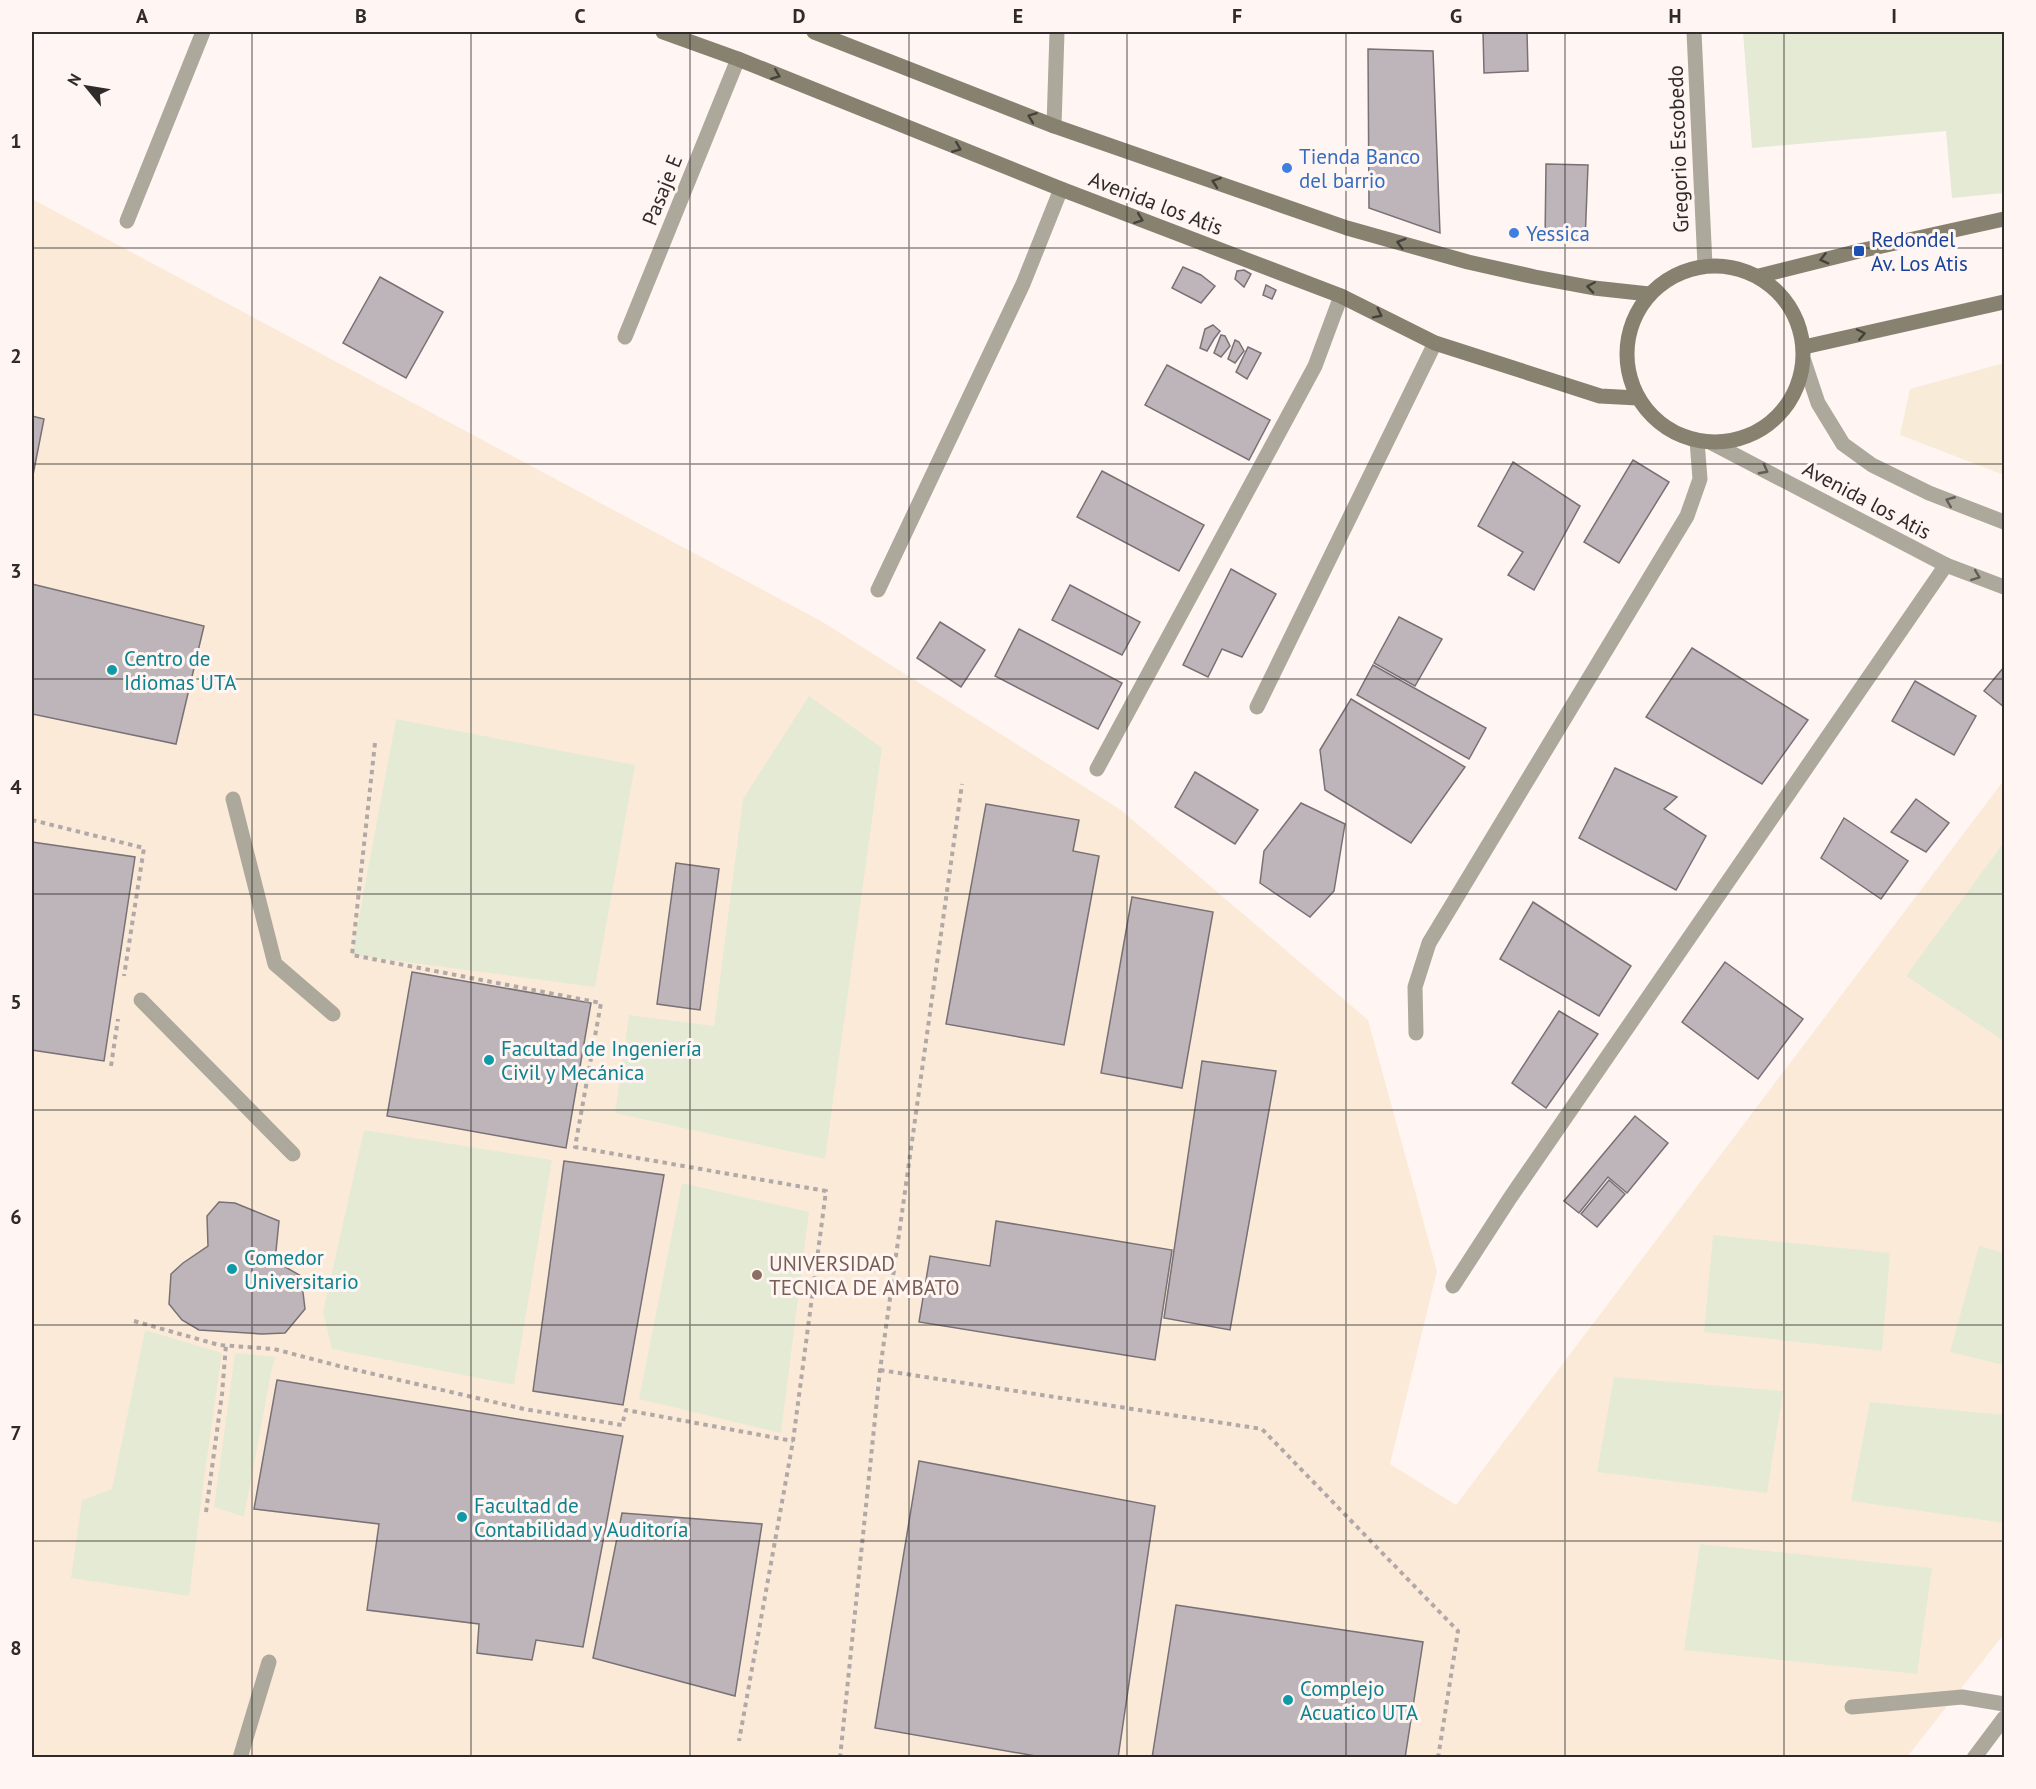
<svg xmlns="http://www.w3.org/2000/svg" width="2036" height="1789" font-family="'PT Sans',sans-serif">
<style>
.industrial{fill:#f8ecd8}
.education{fill:#fcead9}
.green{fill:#e5ead5}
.building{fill:#bdb5b9;stroke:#787175;stroke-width:1.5}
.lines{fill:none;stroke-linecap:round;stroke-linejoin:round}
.path{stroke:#b1a9a7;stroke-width:4;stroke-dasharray:4.5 4.5;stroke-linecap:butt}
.service{stroke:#aca89b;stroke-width:15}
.minor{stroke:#aca89b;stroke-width:15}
.tertiary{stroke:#aca89b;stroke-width:15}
.secondary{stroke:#87826f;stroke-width:15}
.oneway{stroke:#45413b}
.oneway2{stroke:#615d57}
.grid{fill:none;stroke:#2f2b2a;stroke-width:1.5;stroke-opacity:0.55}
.shop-dot{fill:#3f7fe0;stroke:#fff5f2;stroke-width:2}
.transit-dot{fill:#1a4fb4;stroke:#fff5f2;stroke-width:2}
.culture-dot{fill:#0f9aa8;stroke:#fff5f2;stroke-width:2}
.education-dot{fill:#8d6e63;stroke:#fff5f2;stroke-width:2}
.labels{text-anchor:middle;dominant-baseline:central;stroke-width:6;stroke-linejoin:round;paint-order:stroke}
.street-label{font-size:21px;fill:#2f2b2a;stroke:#fff5f2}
.shop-label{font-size:21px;fill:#366cbe;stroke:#fff5f2;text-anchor:start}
.transit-label{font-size:21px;fill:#164399;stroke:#fff5f2;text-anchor:start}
.culture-label{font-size:21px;fill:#0d838f;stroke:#fff5f2;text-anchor:start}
.education-label{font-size:21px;fill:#785e54;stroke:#fff5f2;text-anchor:start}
.neatline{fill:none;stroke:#2f2b2a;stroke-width:2}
.grid-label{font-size:20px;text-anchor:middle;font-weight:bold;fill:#2f2b2a}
</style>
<rect width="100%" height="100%" fill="#fff5f2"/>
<!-- industrial -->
<polygon class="industrial" points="2004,363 2004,475 1900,435 1910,389"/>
<!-- education -->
<polygon class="education" points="32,199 821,621 1121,810 1368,1020 1437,1271 1390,1464 1456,1505 2004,780 2004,1634 1907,1757 32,1757"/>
<!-- green -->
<g class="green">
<polygon points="1743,32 2004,32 2004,193 1952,198 1946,131 1752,148"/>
<polygon points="809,696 882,748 825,1159 615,1113 629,1015 714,1026 743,799"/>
<polygon points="396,719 635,765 595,987 352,955"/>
<polygon points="2004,842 2004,1041 1906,976"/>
<polygon points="364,1130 552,1160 514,1385 332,1349 323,1312"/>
<polygon points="682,1183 809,1212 781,1433 639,1399"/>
<polygon points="1713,1235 1890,1253 1882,1351 1704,1332"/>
<polygon points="1979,1246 2004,1253 2004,1365 1950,1352"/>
<polygon points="145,1330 222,1353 205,1472 189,1596 71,1578 82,1500 112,1489"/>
<polygon points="235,1353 276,1357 272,1368 244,1517 214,1507"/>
<polygon points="1614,1377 1783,1391 1767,1493 1597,1472"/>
<polygon points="1870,1402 2004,1415 2004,1523 1851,1501"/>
<polygon points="1700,1544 1932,1568 1917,1674 1684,1650"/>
</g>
<!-- building -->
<g class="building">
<polygon points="1483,32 1527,32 1528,71 1484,73"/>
<polygon points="1368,49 1433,51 1440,233 1369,208"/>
<polygon points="1546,164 1588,165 1585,242 1545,241"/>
<polygon points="1183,267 1201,275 1215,286 1201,303 1172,288"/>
<polygon points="1244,270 1251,274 1244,287 1235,279 1237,271"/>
<polygon points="380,277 443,312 406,378 343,343"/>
<polygon points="1266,285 1276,290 1272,299 1263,295"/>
<polygon points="1213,325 1220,331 1214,339 1207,351 1200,348 1205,329"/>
<polygon points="1221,335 1225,336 1230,346 1221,357 1214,353"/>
<polygon points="1235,340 1239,342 1244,351 1235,363 1228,359"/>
<polygon points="1248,347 1261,353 1247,379 1236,372"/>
<polygon points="1167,365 1270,420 1249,460 1145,405"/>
<polygon points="32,416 44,419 32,480"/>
<polygon points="1633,460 1669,482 1619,563 1584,542"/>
<polygon points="1513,462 1580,506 1534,590 1508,575 1523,552 1478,526"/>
<polygon points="1102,471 1204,525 1179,571 1077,517"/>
<polygon points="1231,569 1276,594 1242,657 1222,649 1208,677 1183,665"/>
<polygon points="32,584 204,626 176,744 32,714"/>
<polygon points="1070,585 1140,622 1122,655 1052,620"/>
<polygon points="1399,617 1442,639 1415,686 1374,663"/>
<polygon points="940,622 985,650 961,687 917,658"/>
<polygon points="1019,629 1122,683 1098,729 995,676"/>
<polygon points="1692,648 1808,720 1762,784 1646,717"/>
<polygon points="1373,665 1486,728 1469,759 1357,695"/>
<polygon points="2004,667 2004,707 1984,691"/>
<polygon points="1915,681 1976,716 1954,755 1892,721"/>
<polygon points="1351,699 1465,767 1411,843 1325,790 1320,750"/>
<polygon points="1615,768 1677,797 1664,809 1706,836 1676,890 1579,838"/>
<polygon points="1195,772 1258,810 1235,844 1175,807"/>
<polygon points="1916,799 1949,823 1926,852 1891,832"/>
<polygon points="1301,803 1345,824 1334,891 1310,917 1260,883 1264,851"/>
<polygon points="986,804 1079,820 1073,851 1099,856 1064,1045 946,1024"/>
<polygon points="1844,818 1908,861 1881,899 1821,858"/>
<polygon points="32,842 135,857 104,1061 32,1050"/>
<polygon points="676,863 719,869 700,1010 657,1004"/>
<polygon points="1132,897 1213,912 1182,1088 1101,1073"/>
<polygon points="1533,902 1631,966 1599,1016 1500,959"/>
<polygon points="1725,962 1803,1019 1758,1079 1682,1022"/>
<polygon points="412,972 591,1003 566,1148 387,1116"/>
<polygon points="1559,1011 1598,1034 1546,1108 1512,1083"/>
<polygon points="1202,1061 1276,1071 1230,1330 1164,1318"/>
<polygon points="1635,1116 1668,1143 1627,1193 1608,1177 1579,1213 1564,1201"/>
<polygon points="564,1161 664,1175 623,1405 533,1391"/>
<polygon points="1609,1180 1625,1194 1597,1227 1581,1214"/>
<polygon points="219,1202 235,1203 279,1221 275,1261 301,1276 305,1309 285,1333 262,1334 199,1330 182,1320 169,1304 171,1274 183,1263 208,1246 207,1216"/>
<polygon points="996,1221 1172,1250 1155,1360 919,1322 930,1256 990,1266"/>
<polygon points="277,1380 623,1436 583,1647 536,1640 532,1660 477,1653 479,1624 367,1610 379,1524 254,1509"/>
<polygon points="919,1461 1155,1506 1118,1758 1047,1758 875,1728"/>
<polygon points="622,1513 762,1524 735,1696 593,1658"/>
<polygon points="1176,1605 1423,1642 1405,1758 1152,1758"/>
</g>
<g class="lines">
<!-- path -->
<g class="path">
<polyline points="375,743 352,955 601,1003 575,1147 826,1191 793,1441 739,1741"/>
<polyline points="32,820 144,848 124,976"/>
<polyline points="111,1066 118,1019"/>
<polyline points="134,1321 219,1345 274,1349 339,1366 524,1409 622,1425 626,1410 793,1441"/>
<polyline points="880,1370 1262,1429 1458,1631 1438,1758"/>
<polyline points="206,1512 222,1394 226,1345"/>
<polyline points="840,1758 880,1370 962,784"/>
</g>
<!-- service -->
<g class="service">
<polyline points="233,799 275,964 333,1014"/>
<polyline points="141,1000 293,1154"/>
<polyline points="1852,1707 1962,1697 2004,1704"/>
<polyline points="240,1758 269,1662"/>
</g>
<!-- minor -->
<g class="minor">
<polyline points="1694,32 1705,265"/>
<polyline points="1054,126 1057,32"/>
<polyline points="127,221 203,32"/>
<polyline points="625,337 738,59"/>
<polyline points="878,590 1023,284 1061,189"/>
<polyline points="1257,707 1435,343"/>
<polyline points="1097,769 1315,366 1341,296"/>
<polyline points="1416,1033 1415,987 1429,943 1687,516 1700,479 1697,441"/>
<polyline points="1453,1286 1510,1198 1946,565"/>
<polyline points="1974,1758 2004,1718"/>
</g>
<!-- tertiary -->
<g class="tertiary">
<polyline points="1804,361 1818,403 1843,444 1872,465 1929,493 2004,522"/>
<polyline points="1712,443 1946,565 2004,587"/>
</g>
<!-- secondary -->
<g class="secondary">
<polyline points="663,32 738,59 1061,189 1341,296 1435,343 1600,396 1638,398"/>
<polyline points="814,32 1054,126 1347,228 1468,262 1535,277 1594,288 1649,294"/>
<circle cx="1715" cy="354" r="88"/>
<polyline points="1759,276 1859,251 2004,219"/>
<polyline points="1804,347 2004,302"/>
</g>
</g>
<!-- one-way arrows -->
<defs><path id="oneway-chevron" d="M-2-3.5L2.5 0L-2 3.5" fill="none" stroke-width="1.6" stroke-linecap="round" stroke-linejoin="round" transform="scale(1.5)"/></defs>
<g class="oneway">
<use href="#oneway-chevron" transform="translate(776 75) rotate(22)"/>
<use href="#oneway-chevron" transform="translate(1032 117) rotate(-159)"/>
<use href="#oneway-chevron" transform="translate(957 148) rotate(22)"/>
<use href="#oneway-chevron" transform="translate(1216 182) rotate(-161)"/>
<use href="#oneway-chevron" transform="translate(1139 219) rotate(21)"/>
<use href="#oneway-chevron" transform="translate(1401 243) rotate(-164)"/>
<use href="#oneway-chevron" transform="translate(1824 259) rotate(166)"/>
<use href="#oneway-chevron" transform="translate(1591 287) rotate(-171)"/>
<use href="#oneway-chevron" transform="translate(1378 314) rotate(27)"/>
<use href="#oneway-chevron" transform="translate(1861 334) rotate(-12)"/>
</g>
<g class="oneway2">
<use href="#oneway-chevron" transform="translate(1764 470) rotate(28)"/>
<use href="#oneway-chevron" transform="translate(1950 501) rotate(-158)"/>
<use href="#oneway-chevron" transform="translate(1976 576) rotate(21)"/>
</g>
<!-- grid -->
<path class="grid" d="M 252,32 L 252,1758M 471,32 L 471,1758M 690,32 L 690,1758M 909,32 L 909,1758M 1127,32 L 1127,1758M 1346,32 L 1346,1758M 1565,32 L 1565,1758M 1784,32 L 1784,1758M 32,248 L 2004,248M 32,464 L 2004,464M 32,679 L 2004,679M 32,894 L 2004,894M 32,1110 L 2004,1110M 32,1325 L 2004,1325M 32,1541 L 2004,1541"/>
<!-- markers -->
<g class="shop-dot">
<circle cx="1287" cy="168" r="6"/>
<circle cx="1514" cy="233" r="6"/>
</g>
<rect class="transit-dot" x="1853" y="245" width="12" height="12" rx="3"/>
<g class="culture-dot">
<circle cx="112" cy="670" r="6"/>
<circle cx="489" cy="1060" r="6"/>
<circle cx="232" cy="1269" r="6"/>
<circle cx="462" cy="1517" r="6"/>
<circle cx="1288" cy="1700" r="6"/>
</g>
<circle class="education-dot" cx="757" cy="1275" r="6"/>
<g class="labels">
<!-- street labels -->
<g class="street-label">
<text transform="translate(1678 149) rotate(-92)">Gregorio Escobedo</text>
<text transform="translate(662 190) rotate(-68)">Pasaje E</text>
<text transform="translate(1156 203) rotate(21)">Avenida los Atis</text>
<text transform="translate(1867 500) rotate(28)">Avenida los Atis</text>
</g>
<!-- shop labels -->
<g class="shop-label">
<text x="1299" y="156">Tienda Banco<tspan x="1299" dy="24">del barrio</tspan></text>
<text x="1526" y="233">Yessica</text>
</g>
<!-- transit labels -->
<g class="transit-label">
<text x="1871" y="239">Redondel<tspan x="1871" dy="24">Av. Los Atis</tspan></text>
</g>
<!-- culture labels -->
<g class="culture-label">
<text x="124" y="658">Centro de<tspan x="124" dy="24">Idiomas UTA</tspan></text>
<text x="501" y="1048">Facultad de Ingeniería<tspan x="501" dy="24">Civil y Mecánica</tspan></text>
<text x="244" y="1257">Comedor<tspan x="244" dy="24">Universitario</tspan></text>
<text x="474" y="1505">Facultad de<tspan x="474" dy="24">Contabilidad y Auditoría</tspan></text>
<text x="1300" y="1688">Complejo<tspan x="1300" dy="24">Acuatico UTA</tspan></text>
</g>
<!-- education labels -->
<g class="education-label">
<text x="769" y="1263">UNIVERSIDAD<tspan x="769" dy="24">TECNICA DE AMBATO</tspan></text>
</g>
</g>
<!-- border -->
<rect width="2036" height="1789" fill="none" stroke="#fff5f2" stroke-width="66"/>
<!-- north arrow -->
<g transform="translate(87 87) rotate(300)" stroke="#fff5f2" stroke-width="4.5" paint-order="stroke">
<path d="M0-4.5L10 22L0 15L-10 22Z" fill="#2f2b2a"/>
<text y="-9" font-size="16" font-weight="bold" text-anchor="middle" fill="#2f2b2a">N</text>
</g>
<rect x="33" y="33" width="1970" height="1723" class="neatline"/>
<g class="grid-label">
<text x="142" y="23">A</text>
<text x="361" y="23">B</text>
<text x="580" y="23">C</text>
<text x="799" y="23">D</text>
<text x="1018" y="23">E</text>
<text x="1237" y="23">F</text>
<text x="1456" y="23">G</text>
<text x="1675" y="23">H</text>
<text x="1894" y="23">I</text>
<text x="16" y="148">1</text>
<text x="16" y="363">2</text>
<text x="16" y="578">3</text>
<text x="16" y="794">4</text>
<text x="16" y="1009">5</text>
<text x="16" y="1224">6</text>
<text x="16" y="1440">7</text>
<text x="16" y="1655">8</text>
</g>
</svg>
